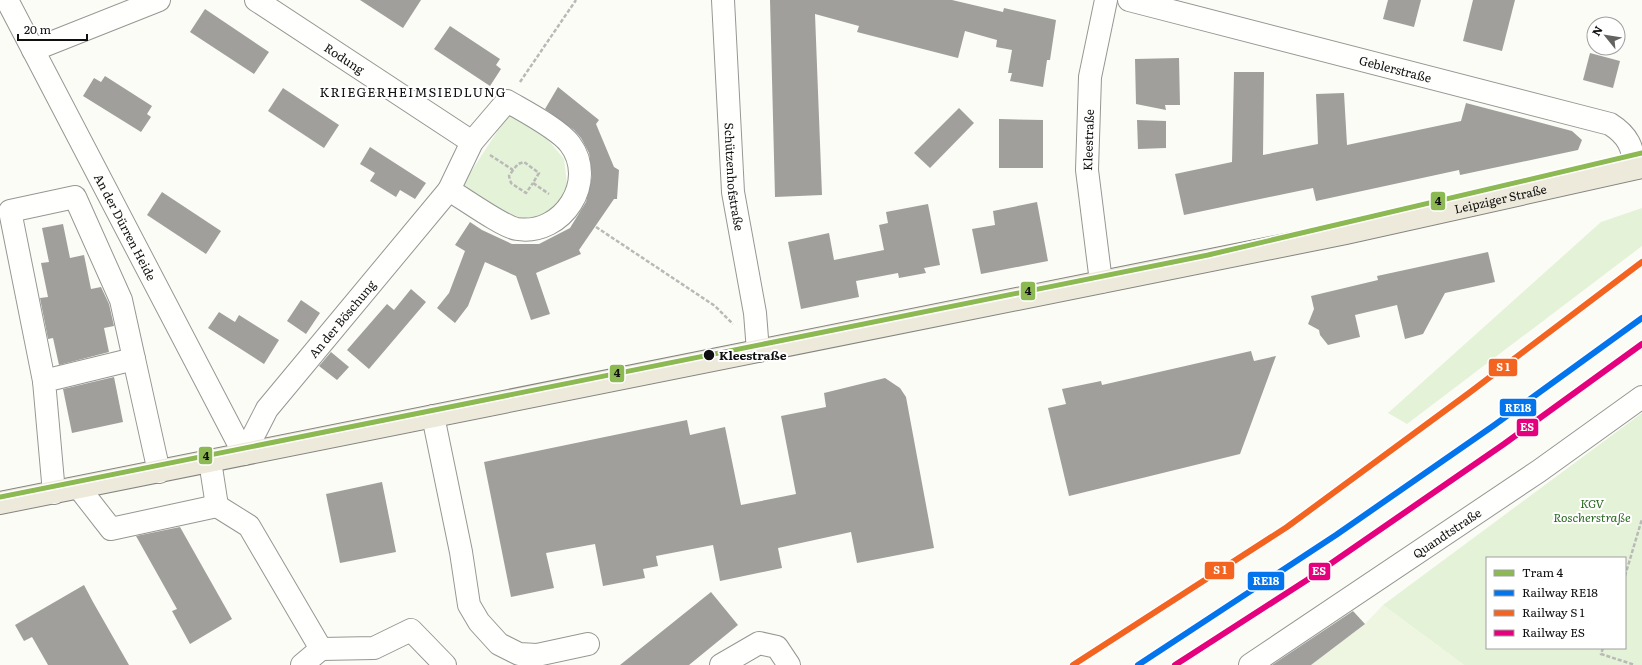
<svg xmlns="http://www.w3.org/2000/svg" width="1642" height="665" font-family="Literata,serif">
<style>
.green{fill:#e4f2d7;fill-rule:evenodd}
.pitch{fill:#eef6e1}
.building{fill:#a09f9c}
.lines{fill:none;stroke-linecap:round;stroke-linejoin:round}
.minor-casing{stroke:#969694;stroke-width:24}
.major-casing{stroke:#848481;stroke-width:24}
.path{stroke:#b9b9b8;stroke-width:2.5;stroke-dasharray:4 2;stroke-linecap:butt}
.minor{stroke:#fffffe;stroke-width:22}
.major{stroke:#ede9db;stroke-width:22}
.rail-1-casing{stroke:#fff;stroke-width:9}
.rail-2-casing{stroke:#fff;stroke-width:9}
.rail-3-casing{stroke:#fff;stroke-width:9}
.rail-1{stroke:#0474ec;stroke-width:6}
.rail-2{stroke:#f36421;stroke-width:6}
.rail-3{stroke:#e5007d;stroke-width:6}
.tram-1-casing{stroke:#fff;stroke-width:8}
.tram-1{stroke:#8cb952;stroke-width:5}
.stop-dot{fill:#101010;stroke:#fff;stroke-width:1.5}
.labels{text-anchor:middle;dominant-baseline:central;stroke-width:4;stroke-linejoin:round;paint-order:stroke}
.street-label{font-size:12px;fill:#101010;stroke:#fff}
.stop-label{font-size:12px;font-weight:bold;fill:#101010;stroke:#fff;text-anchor:start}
.park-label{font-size:12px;font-style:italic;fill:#2a6920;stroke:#fff}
.neighbourhood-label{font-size:13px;letter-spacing:1px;fill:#101010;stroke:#fff}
.line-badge{stroke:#fff;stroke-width:1.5}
.badge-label{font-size:11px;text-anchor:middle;font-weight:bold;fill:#fff}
.pale-badge-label{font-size:11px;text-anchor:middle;font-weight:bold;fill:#111}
</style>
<rect width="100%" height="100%" fill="#fcfcf7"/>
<!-- green -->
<g class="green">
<polygon points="508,115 544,135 564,159 567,184 555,210 536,221 504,215 461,187"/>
<polygon points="1642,208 1642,246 1407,424 1388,413 1601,222"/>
<path d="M 1642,413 L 1642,665 L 1464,665 L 1383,605 ZM 1487,558 L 1625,558 L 1625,648 L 1487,648 Z"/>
</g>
<!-- pitch -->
<polygon class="pitch" points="1383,605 1464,665 1311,665 1365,624"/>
<!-- building -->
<g class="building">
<polygon points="360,0 421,0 403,28"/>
<polygon points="770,0 952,0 1003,12 1004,8 1056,20 1050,60 1047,60 1043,87 1010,81 1012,73 1008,73 1012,50 996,47 997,40 965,31 958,58 857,32 859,26 815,14 822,195 775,197"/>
<polygon points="1388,0 1421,0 1414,27 1383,19"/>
<polygon points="1473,0 1515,0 1502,51 1463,41"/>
<polygon points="205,9 269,52 254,74 190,32"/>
<polygon points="450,26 500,59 496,65 501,69 490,86 434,49"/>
<polygon points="1590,53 1620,61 1613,88 1583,80"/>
<polygon points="1179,58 1180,105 1165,105 1166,110 1136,104 1135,59"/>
<polygon points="1234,72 1264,72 1263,155 1318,144 1316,94 1344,93 1347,145 1461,121 1466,103 1572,131 1582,140 1578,150 1460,175 1459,170 1316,201 1313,188 1184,215 1175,174 1232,162"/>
<polygon points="105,76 152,106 147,114 151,117 141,132 83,96 94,78 101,82"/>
<polygon points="558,87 599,120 596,124 614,167 619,170 617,199 614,199 579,250 581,254 536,273 550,314 531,320 516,276 485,262 468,306 455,323 437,308 449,293 465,251 455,245 470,222 482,230 512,244 539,244 570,228 586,202 592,176 589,153 581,138 574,130 545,109"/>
<polygon points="283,88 339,125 324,148 268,111"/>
<polygon points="959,108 974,123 930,168 914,153"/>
<polygon points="999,119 1043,120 1043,168 999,168"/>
<polygon points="1137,120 1166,121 1166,148 1138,149"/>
<polygon points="370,147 426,183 415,199 400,190 396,197 370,181 375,173 360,164"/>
<polygon points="162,192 221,231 206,254 147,215"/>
<polygon points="1037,202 1048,261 981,274 972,229 995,225 993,211"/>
<polygon points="928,204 940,265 924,268 926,273 899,278 898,273 856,281 859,297 801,309 788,242 829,233 834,260 884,250 879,225 888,223 886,212"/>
<polygon points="63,224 70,258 84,255 91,289 101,287 109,304 114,326 104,328 109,352 59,365 53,338 48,339 40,298 48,297 41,263 49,262 42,228"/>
<polygon points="1488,252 1495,282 1445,293 1423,334 1405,339 1397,305 1355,315 1360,337 1328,345 1320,335 1319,330 1308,324 1314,309 1311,296 1378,280 1377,276"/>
<polygon points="411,289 426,302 369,369 347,350 387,304 394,310"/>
<polygon points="301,300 320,313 306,334 287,321"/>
<polygon points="219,312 235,322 239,315 279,340 264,364 208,328"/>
<polygon points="1251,351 1254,361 1276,356 1240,454 1069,496 1048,408 1066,404 1062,389 1101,381 1102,385"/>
<polygon points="331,352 349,367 337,380 319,366"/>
<polygon points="114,377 123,422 72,433 63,389"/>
<polygon points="885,378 900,388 906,397 934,548 857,563 851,532 778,548 782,568 720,581 713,545 656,556 658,566 643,569 645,578 603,586 595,544 546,553 554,588 511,597 484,462 687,420 690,435 725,427 741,505 796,494 781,416 826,407 824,393"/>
<polygon points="382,482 396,552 340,563 326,494"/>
<polygon points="180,527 232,619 190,644 172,611 177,609 136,536"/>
<polygon points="84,585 93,602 129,665 48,665 32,637 24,641 15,625"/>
<polygon points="711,592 738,625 689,665 620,665"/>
<polygon points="1353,611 1365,624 1311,665 1272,665"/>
</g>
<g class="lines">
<defs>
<g id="minor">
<path id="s1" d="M 7,0 L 244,454 L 267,409 L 449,190"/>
<path id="s2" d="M 256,0 L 472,142"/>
<path id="s3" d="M 723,0 L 733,192 L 755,313 L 758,351"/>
<path id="s4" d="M 1129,0 L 1610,124 C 1629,136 1632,147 1636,168"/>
<polyline points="33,50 159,0"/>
<path d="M 507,101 C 524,111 559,129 570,144 C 598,181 563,236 517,229 C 503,227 463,198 449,190 L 472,142 Z"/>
<path id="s5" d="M 1101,282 L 1087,170 L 1090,77 L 1106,0"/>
<polyline points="44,381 10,211 75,197 121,300 134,359"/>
<polyline points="433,416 461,552 469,605 479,622 499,644 519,654 537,655 588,644"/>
<polyline points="79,488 111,529 217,506 210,461"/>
<polyline points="54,493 44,381 134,359 159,472"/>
<polyline points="217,506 249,526 321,649 302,665"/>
<polyline points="321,649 374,648 411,630 445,665"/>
<polyline points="721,665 759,643 777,647 789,665"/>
<path id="s6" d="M 1250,665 L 1539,471 L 1642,397"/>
</g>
<g id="major">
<path id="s7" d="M 0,503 L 1346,233 L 1642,167"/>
</g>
</defs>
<!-- minor casing -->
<use href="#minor" class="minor-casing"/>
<!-- major casing -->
<use href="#major" class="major-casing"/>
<!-- path -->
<g class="path">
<polyline points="520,82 576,0"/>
<polyline points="490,155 513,170 518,164 524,162 539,173 533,183 549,194"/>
<polyline points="513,170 509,176 511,183 526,193 533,183"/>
<polyline points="596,227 715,306 733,324"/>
<polyline points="1625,576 1642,519"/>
<polyline points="1603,648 1601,654 1635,665"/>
</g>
<!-- minor -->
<use href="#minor" class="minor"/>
<!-- major -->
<use href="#major" class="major"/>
<defs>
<polyline id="rail-1" points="1138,665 1336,535 1493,426 1642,318"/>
<polyline id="rail-2" points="1073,665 1287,527 1469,393 1642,262"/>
<polyline id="rail-3" points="1175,665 1307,580 1504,444 1642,344"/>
</defs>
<!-- rail-1 casing -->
<use href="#rail-1" class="rail-1-casing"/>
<!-- rail-2 casing -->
<use href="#rail-2" class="rail-2-casing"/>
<!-- rail-3 casing -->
<use href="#rail-3" class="rail-3-casing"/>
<!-- rail-1 -->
<use href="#rail-1" class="rail-1"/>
<!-- rail-2 -->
<use href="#rail-2" class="rail-2"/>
<!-- rail-3 -->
<use href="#rail-3" class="rail-3"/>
<defs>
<polyline id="tram-1" points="0,497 1208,255 1642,153"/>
</defs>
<!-- tram-1 casing -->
<use href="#tram-1" class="tram-1-casing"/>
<!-- tram-1 -->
<use href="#tram-1" class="tram-1"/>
</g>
<!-- markers -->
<circle class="stop-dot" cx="709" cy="355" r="6"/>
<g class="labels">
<!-- street labels -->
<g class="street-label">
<text stroke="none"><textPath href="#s2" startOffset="106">Rodung</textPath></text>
<text stroke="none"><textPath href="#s4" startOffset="275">Geblerstraße</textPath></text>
<text stroke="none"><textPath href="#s5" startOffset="143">Kleestraße</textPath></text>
<text stroke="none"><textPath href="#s3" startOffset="177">Schützenhofstraße</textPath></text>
<text stroke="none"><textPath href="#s7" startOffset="1531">Leipziger Straße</textPath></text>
<text stroke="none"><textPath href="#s1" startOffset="256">An der Dürren Heide</textPath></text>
<text stroke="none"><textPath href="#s1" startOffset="680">An der Böschung</textPath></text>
<text stroke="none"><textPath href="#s6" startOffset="237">Quandtstraße</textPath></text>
</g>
<!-- stop labels -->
<g class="stop-label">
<text x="719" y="355">Kleestraße</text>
</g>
<!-- park labels -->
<g class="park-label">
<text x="1592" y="503">KGV<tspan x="1592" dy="14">Roscherstraße</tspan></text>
</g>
<!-- neighbourhood labels -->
<g class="neighbourhood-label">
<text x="413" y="91">KRIEGERHEIMSIEDLUNG</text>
</g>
</g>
<g class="line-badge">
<rect x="1430" y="191" width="16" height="20" rx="4" fill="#8cb952"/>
<rect x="1020" y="281" width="16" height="20" rx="4" fill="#8cb952"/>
<rect x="1488" y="358" width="30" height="19" rx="4" fill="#f36421"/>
<rect x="609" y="364" width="16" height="19" rx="4" fill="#8cb952"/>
<rect x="1499" y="398" width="38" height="19" rx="4" fill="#0474ec"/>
<rect x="1516" y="418" width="23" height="19" rx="4" fill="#e5007d"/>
<rect x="198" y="446" width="15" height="19" rx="4" fill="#8cb952"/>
<rect x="1204" y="561" width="31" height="19" rx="4" fill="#f36421"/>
<rect x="1308" y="562" width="23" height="19" rx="4" fill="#e5007d"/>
<rect x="1247" y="571" width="38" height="20" rx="4" fill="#0474ec"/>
</g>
<g class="badge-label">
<text x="1503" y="371">S 1</text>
<text x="1518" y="412">RE18</text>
<text x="1527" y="431">ES</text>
<text x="1220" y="574">S 1</text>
<text x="1319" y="575">ES</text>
<text x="1266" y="585">RE18</text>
</g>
<g class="pale-badge-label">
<text x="1438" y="205">4</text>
<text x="1028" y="295">4</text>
<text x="617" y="377">4</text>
<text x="206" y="460">4</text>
</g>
<!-- legend -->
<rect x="1486" y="557" width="140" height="92" fill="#ffffff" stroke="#9f9f9f"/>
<rect x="1494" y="570" width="20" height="6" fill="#8cb952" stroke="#9f9f9f"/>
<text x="1522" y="577" font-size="12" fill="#101010">Tram 4</text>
<rect x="1494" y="590" width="20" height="6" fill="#0474ec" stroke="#9f9f9f"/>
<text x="1522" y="597" font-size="12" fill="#101010">Railway RE18</text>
<rect x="1494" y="610" width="20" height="6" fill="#f36421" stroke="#9f9f9f"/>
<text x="1522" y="617" font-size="12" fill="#101010">Railway S 1</text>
<rect x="1494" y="630" width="20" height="6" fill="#e5007d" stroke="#9f9f9f"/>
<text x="1522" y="637" font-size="12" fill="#101010">Railway ES</text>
<!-- north arrow -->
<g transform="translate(1606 36) rotate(300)"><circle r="19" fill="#ffffff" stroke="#9f9f9f"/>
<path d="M0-3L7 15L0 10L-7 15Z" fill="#636361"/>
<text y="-6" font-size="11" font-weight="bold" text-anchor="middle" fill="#101010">N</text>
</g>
<!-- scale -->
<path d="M18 34v6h69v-6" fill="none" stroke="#101010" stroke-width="2"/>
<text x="24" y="34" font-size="12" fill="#101010" stroke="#ffffff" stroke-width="3" paint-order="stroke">20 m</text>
</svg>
